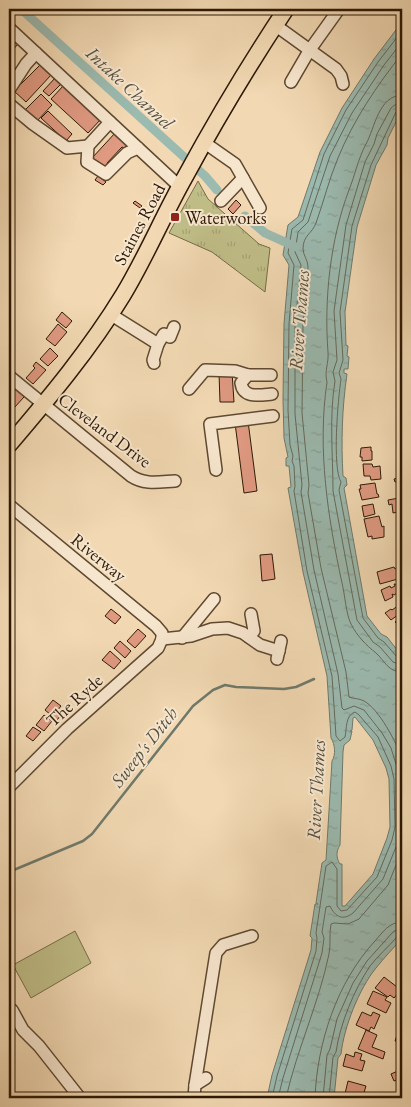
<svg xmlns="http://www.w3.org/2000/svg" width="411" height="1107" font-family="'EB Garamond',serif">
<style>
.grass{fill:url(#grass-tufts);stroke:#766c47}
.pitch{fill:#c0be88;stroke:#766c47}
.water{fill:url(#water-ripples);stroke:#6f7a6c;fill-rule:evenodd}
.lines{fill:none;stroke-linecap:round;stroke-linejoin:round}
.shore{stroke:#646a5b;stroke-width:1}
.stream{stroke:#6f7a6c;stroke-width:2.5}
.canal{stroke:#9bbab0;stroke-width:9}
.building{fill:#e09a82;stroke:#2d1906}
.minor-casing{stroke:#5e4931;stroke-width:14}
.major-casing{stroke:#2d1906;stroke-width:18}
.minor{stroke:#f7e6ce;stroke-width:11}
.major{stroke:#f2d9b3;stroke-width:15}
.poi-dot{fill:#8f2418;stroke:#f7e6ce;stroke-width:2}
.labels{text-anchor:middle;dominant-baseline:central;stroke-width:4;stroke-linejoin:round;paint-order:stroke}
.poi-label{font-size:18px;fill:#2d1906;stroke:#f7e6ce;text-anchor:start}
.street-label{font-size:18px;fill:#2d1906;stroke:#f7e6ce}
.water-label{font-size:19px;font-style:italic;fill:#545142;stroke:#f7e6ce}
</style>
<defs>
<pattern id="grass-tufts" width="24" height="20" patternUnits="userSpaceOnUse" patternTransform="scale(1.25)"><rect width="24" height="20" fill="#c0be88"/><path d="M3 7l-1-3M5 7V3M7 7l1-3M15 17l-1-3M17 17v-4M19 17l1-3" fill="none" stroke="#a5a374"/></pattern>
<pattern id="water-ripples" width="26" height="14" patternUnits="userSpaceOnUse" patternTransform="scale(1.25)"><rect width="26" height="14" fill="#9bbab0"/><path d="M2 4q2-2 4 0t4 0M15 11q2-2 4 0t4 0" fill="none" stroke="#869f96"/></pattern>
</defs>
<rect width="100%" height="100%" fill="#f2d9b3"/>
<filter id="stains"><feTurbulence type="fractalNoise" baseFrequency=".004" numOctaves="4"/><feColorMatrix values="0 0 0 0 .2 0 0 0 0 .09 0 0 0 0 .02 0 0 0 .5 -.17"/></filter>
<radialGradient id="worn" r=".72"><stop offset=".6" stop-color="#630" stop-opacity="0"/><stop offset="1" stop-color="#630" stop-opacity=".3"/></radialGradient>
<!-- grass -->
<polygon class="grass" points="198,181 208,199 259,244 270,248 265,292 212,252 169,233"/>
<!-- pitch -->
<polygon class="pitch" points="75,931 91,963 31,998 13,965"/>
<!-- water -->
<path class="water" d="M 402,22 L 402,110 L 388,138 L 387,145 L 376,165 L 357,227 L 345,312 L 346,345 L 348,346 L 347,356 L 349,357 L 348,369 L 344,369 L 344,373 L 347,374 C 342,408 341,442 343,476 L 346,478 L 347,485 L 344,488 L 367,616 L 381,634 L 387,637 L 402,656 L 402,939 C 393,948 384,958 376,968 C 359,989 344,1027 341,1054 L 338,1058 L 334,1098 L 267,1098 L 272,1075 L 311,950 L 312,938 L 310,936 L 315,904 L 318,904 L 316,903 L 322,863 L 326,860 L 332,761 C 336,755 335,744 331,738 L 327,676 L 303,572 L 288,488 L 291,487 L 289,466 L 286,466 L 286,458 L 288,457 L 284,438 L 283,399 L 284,324 L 289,265 L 283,255 L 288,225 L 298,217 L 320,152 L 342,108 L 374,59 ZM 355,717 L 373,740 L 386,768 L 389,779 L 390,827 L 387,838 L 373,874 L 345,906 L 342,906 L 342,864 L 340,864 C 336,858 336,851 340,845 L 343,752 L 344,745 L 350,740 L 352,731 L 350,731 L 352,730 L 353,718 Z"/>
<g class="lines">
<!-- shore -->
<g class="shore">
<path d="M 402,54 C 377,85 353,121 338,158 C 329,179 324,201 316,223 C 312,234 303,235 303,249 C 303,255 308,260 308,267 L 303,325 L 302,413 L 309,485 L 308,493 L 321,568 L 346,672 L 349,697 C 353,699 359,698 364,701 C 379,709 396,742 402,758"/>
<path d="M 402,95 C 378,96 375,128 366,144 C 358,159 355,175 349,190 C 330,240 324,300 328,352 C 329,363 324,371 327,382 C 317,449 328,518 342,583 C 345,595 346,614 351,624 C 357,636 366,645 376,653 C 385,661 388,672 402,672"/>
<path d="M 402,103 L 396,104 L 391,108 L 377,134 L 374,144 L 365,162 L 346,225 L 334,311 L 337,360 L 333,372 L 335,381 C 329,417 333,455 333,491 L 357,620 L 373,642 L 380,647 L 393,662 L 402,665"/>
<path d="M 402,109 L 396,112 L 371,165 L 352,226 L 340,312 L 343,360 L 339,373 L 341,379 C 338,399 332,467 341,482 L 339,490 L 363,618 L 378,638 L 384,642 L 397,657 L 402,659"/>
<path d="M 272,1098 L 277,1076 L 316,951 L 317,938 L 316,933 L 326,866 L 332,862 L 337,869 L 337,906 L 341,911 L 347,910 L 377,877 L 392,840 L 395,827 L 394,779 L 391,766 L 378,737 L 359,715 L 355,712 C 345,715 347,729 345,737 L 340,741 L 336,736 L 332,676 L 307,571 L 294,491 L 295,486 L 294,466 L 292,461 L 293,456 L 290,445 L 288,410 L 289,324 L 294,265 L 288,253 L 292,229 L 303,220 L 324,154 L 346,110 L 378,62 L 402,31"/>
<path d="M 278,1098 L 283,1078 L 322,953 L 324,938 L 322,932 L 326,907 L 330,906 C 335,917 343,921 353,913 L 383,879 L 398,842 L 401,826 L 400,777 L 391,748 L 382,733 L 364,710 L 354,706 L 344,710 L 342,708 L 338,674 L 314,570 L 301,492 L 302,485 L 295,414 L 295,325 L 301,265 L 295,252 L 298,232 L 308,222 L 330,156 L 352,113 L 384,65 L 402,42"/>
<path d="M 286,1098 C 297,1049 319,1003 329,954 C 331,944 329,934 331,924 L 334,923 L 348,924 L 359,919 L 388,885 L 402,850"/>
<path d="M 315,1098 C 317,1043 337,982 375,941 C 383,932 389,922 402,922"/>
<polyline points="323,1098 327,1055 330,1049 337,1019 353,983 367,961 392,933 396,930 402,929"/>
<path d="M 329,1098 L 333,1057 L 336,1052 C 340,1024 354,990 370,966 C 378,956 388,947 397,937 L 402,936"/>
</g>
<!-- stream -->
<polyline class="stream" points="9,872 83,841 92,834 193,706 213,690 225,685 236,687 284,689 296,687 314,679"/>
<!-- canal -->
<g class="canal">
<polyline points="21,9 205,176 217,190"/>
<polyline points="245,216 265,233 296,247"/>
</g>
</g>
<!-- building -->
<g class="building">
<polygon points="10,35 19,43 9,54 9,37"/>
<polygon points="41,64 52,74 26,102 14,91"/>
<polygon points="56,77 62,83 49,96 43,91"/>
<polygon points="64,85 101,119 88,133 51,99"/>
<polygon points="41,94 52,105 36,122 24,111"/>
<polygon points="48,111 72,134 66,141 41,118"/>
<polygon points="116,132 128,144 124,148 122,147 107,163 108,165 104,169 92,158"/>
<polygon points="98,176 106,182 103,185 95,180"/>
<polygon points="236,200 241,205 233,214 228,209"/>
<polygon points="135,201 142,206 140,208 133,203"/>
<polygon points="62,312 72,321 66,328 56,320"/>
<polygon points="58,324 67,332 55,346 46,339"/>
<polygon points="50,348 58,356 48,366 40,359"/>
<polygon points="36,362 46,370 33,384 26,378 35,368 33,366"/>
<polygon points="232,372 234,402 220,402 219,373"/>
<polygon points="16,389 24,397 14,408 9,404 9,397"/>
<rect x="398" y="418" width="4" height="9"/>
<polygon points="248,421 257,491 244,493 235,423"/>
<polygon points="371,447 371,451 372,451 372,460 362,461 362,457 360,457 361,448"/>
<polygon points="363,464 372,464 373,467 380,466 381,479 371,480 370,476 364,476"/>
<polygon points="402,477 402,481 395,482 394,479"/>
<polygon points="375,483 377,494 378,494 379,497 362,500 359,489 361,489 360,485"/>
<polygon points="399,498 402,511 393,513 392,504 389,505 388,500"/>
<polygon points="373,504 375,514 364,517 362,506"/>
<polygon points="379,516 382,527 384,526 384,537 372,539 372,536 368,537 364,519"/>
<polygon points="272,554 275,579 262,581 260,555"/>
<polygon points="394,567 395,569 397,568 400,577 398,577 398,579 380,584 377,572"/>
<polygon points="394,584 402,585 402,590 394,595 392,594 393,597 385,601 381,590 390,586 391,588 395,586"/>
<polygon points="402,603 402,612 391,620 385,613 391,609 392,610"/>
<polygon points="111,609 121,617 115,624 105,616"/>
<polygon points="402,616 402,627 401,628 395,622"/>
<polygon points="138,629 146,636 135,648 127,641"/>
<polygon points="120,641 131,651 125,658 114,648"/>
<polygon points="110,651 121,661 114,669 102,660"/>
<polygon points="53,700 61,706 57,711 61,715 57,720 45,710"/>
<polygon points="44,715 52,721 44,731 36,725"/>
<polygon points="33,727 41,732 33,741 26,736"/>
<polygon points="384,977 401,990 394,998 390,995 388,997 375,988"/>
<polygon points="373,991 387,997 385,1000 391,1003 386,1013 367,1004"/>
<polygon points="362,1012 371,1016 373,1012 380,1015 374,1029 371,1027 369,1031 356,1025"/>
<polygon points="366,1030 377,1035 372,1047 385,1052 383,1059 358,1049"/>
<polygon points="397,1035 402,1037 402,1044 395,1041"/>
<polygon points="355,1052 362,1054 360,1060 365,1061 362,1071 343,1066 346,1054 354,1057"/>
<polygon points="400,1070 402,1078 394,1081 391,1074"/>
<polygon points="348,1081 366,1086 363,1096 360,1095 359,1098 344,1098"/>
</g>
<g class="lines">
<defs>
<g id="minor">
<polyline points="275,25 336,69 341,76 343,84"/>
<polyline points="9,28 180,187"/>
<polyline points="291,82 309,51 339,9"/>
<polyline points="9,90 26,64 36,53"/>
<polyline points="9,104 33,124 67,148 88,146"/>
<polyline points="110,122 88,146 87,162 106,174 127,153 138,148"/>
<polyline points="205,143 235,164 260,208"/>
<polyline points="221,201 243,178"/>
<polyline points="110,314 158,344 153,360 154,363"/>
<polyline points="158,344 164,334 170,337 174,327"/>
<path d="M 271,375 L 248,375 L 241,383 C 243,399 260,395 272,394"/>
<path d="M 9,376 L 131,476 C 145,485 158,482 175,481"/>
<polyline points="189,389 205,370 235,371 248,375"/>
<polyline points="216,470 210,424 273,416"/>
<polyline points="9,505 156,626 162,633 162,639"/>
<polyline points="249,637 254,631 251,614"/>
<polyline points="182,638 214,599"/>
<polyline points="162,639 191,636 212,629 228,628 243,633 260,645 279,651"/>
<polyline points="277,659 281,641"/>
<polyline points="9,787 67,729 158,648 162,639"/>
<polyline points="12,1010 23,1030 39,1046 80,1098"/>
<polyline points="195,1085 216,953 223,945 252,936"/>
<polyline points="194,1098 195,1085 206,1078"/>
</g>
<path id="major" d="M 9,445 C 50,397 90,349 123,295 C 146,257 163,216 185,177 C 216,120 250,63 286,9"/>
</defs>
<!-- minor casing -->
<use href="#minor" class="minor-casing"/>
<!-- major casing -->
<use href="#major" class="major-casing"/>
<!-- minor -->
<use href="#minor" class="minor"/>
<!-- major -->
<use href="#major" class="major"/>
</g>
<!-- markers -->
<rect class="poi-dot" x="170" y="212" width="10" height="10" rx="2.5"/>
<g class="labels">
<!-- poi labels -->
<g class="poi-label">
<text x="185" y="217">Waterworks</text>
</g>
<!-- street labels -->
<g class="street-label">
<text transform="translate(139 224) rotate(-62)">Staines Road</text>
<text transform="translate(105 430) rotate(37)">Cleveland Drive</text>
<text transform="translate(99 557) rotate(39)">Riverway</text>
<text transform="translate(74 700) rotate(-42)">The Ryde</text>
</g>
<!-- water labels -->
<g class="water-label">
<text transform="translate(130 88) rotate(43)">Intake Channel</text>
<text transform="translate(299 320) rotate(-86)">River Thames</text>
<text transform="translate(144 747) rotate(-52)">Sweep's Ditch</text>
<text transform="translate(316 790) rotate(-87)">River Thames</text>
</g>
</g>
<!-- margin -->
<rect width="411" height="1107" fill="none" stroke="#f2d9b3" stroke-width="30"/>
<rect x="10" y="10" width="391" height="1087" fill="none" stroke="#2d1906" stroke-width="2.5"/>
<rect x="15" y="15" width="381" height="1077" fill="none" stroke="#2d1906"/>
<rect width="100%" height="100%" filter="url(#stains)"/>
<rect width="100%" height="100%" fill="url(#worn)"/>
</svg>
